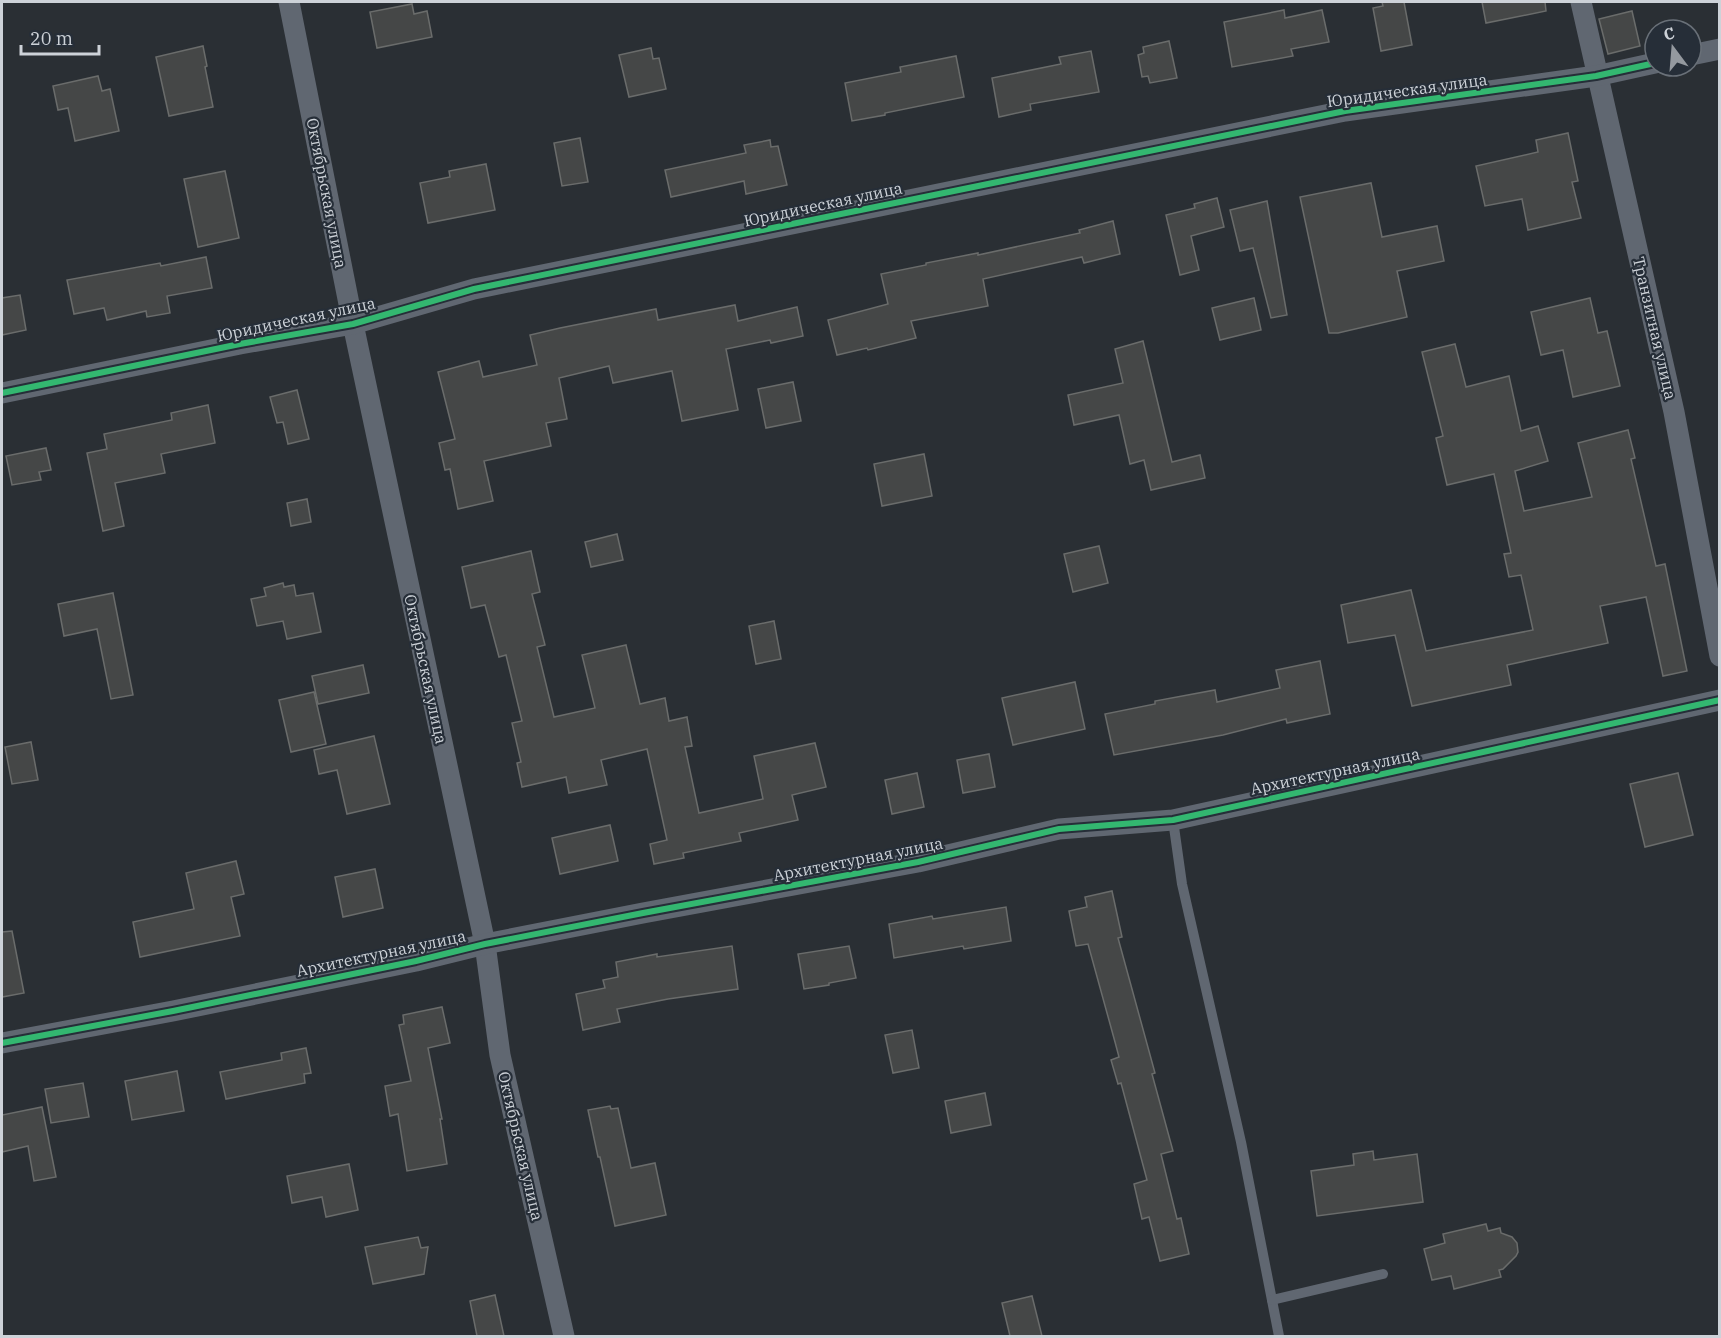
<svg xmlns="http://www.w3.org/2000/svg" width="1721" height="1338" font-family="'IBM Plex Serif',serif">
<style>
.building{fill:#454747;stroke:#6a6c6b;stroke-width:1.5}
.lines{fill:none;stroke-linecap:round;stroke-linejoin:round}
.service{stroke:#606771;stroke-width:10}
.minor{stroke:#606771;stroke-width:21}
.cycleway-casing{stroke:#262e38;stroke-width:10}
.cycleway{stroke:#33b770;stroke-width:6}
.labels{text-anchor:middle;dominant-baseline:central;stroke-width:4.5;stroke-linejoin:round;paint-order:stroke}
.street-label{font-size:16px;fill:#cdd2d8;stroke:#262e38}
</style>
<rect width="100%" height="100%" fill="#2a2f34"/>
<!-- building -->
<g class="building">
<polygon points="1382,2 1404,2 1412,45 1381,51 1373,8 1383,6"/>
<polygon points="1482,2 1545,2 1546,11 1486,23"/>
<polygon points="412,4 414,14 427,11 432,37 377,48 370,12"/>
<polygon points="1284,10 1285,18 1322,10 1329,42 1291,49 1293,56 1232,67 1224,22"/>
<polygon points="1632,11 1640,46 1608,54 1599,19"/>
<polygon points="1169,41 1177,78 1150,83 1148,76 1142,77 1138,55 1144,53 1143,47"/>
<polygon points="203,46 207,66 205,67 213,107 169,116 156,57"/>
<polygon points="651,48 653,59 659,58 666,89 629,97 619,55"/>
<polygon points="1091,51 1099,92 1030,104 1031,110 999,117 992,78 1061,64 1059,57"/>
<polygon points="956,56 964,97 885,113 885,115 852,121 845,83 901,72 900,67"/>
<polygon points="98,76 102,91 110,89 119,131 75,141 68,108 58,110 53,86"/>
<polygon points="1568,133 1578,181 1572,182 1581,218 1528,230 1522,199 1485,206 1476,166 1538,152 1536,140"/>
<polygon points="580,138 588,182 562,186 554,143"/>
<polygon points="770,140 771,147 778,146 787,185 746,194 744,181 671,197 665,170 746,153 744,145"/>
<polygon points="486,164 495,210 428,223 420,183 450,177 449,171"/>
<polygon points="225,171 239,238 198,247 184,179"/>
<polygon points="1371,183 1382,237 1437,226 1444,261 1397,271 1407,317 1338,333 1329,333 1300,197"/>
<polygon points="1217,198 1224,227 1191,236 1199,270 1180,275 1166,215 1195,208 1194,204"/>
<polygon points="1267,201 1287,315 1271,318 1253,248 1240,251 1230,210"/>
<polygon points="1113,221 1120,254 1084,263 1082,257 983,279 988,306 911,321 916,338 868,350 867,348 837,355 828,320 888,304 881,274 926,265 926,263 978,253 978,255 1080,233 1079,230"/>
<polygon points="206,257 212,288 167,296 170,313 147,317 146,311 107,320 104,308 74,314 67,280 160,263 161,266"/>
<polygon points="20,295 26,330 2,335 2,298"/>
<polygon points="1254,298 1261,330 1220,340 1212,308"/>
<polygon points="1590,298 1598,333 1607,331 1620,386 1573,397 1563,350 1541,355 1531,312"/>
<polygon points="735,305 738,321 797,307 803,336 771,343 770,340 726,349 738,410 682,421 672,371 613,383 609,366 559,378 567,419 546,423 551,446 484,461 493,501 458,509 450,469 445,470 439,443 455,439 438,372 479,361 483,377 537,365 530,335 560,328 656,309 658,320"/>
<polygon points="1143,341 1172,462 1200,455 1205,478 1151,490 1144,460 1130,464 1119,415 1074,425 1068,395 1123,383 1115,349"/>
<polygon points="1455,344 1466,387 1509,376 1521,431 1538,426 1548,461 1515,471 1524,511 1592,497 1578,443 1628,430 1635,458 1631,459 1656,566 1665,564 1687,671 1663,676 1646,597 1600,606 1608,643 1507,665 1511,685 1412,706 1395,635 1348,643 1341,605 1411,590 1426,651 1533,630 1521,575 1509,577 1504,554 1511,553 1494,474 1447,485 1436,438 1443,436 1422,352"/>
<polygon points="793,382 801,421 766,428 758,389"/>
<polygon points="297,390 309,439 288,444 283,422 277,423 270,397"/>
<polygon points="208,405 215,443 161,454 165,473 115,483 124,526 103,531 87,453 107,449 104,434 172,420 171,413"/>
<polygon points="46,448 51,470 39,472 41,480 12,485 6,456"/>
<polygon points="924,454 932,496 882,506 874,464"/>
<polygon points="307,499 311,522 291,526 287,503"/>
<polygon points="617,534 623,560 591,567 585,542"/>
<polygon points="1099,546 1108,583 1073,592 1064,554"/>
<polygon points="531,551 540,592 532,594 545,645 537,647 554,717 595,708 582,655 626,645 640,704 665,698 669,721 687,717 692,746 685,747 699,813 763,799 754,756 815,743 826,787 792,795 798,820 739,833 741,841 683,853 684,858 654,864 650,844 667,840 647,749 601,760 607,785 569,793 566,777 522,787 517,763 521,762 512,723 522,721 506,655 499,657 485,605 471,608 462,567"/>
<polygon points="283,583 284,587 294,585 296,596 313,593 321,632 287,639 283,621 257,626 251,599 266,596 264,588"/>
<polygon points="113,593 133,695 111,699 97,629 64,636 58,604"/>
<polygon points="774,621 781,659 756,664 749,626"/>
<polygon points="1320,661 1330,714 1287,723 1286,719 1223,735 1114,755 1105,714 1155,704 1155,701 1215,690 1217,702 1280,688 1276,670"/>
<polygon points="363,665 369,693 318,704 312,676"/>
<polygon points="1075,682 1085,729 1013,745 1002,698"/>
<polygon points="314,692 326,744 291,752 279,700"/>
<polygon points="374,736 390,804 347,814 337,770 319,774 314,750"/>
<polygon points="31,742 38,780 12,784 5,747"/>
<polygon points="989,754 995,787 963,793 957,760"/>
<polygon points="917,773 924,807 892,814 885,780"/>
<polygon points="1678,773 1693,835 1645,847 1630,784"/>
<polygon points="610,825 618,861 560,874 552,838"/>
<polygon points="236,861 244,894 231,897 240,936 140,957 133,922 194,909 186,873"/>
<polygon points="375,869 383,908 343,917 335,877"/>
<polygon points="1112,891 1122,937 1118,938 1155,1073 1152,1074 1173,1151 1161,1154 1177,1219 1181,1218 1189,1254 1160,1261 1149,1217 1142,1219 1134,1184 1147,1180 1121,1083 1118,1084 1111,1060 1119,1057 1115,1042 1088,944 1076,946 1069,911 1087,907 1085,897"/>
<polygon points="1006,907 1011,941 964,949 963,946 894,958 889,924 932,916 933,919"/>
<polygon points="12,931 24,993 2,997 2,932"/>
<polygon points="732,946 738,989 668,999 617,1009 620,1022 583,1030 576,994 605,988 603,980 618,977 616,962 657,954 657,957"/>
<polygon points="849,946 856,978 829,983 829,985 804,989 798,954"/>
<polygon points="442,1007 450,1043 428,1048 442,1119 440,1119 447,1164 407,1171 398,1114 390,1116 385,1086 411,1081 399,1025 404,1024 403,1015"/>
<polygon points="912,1030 919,1068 893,1073 885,1035"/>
<polygon points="306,1048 311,1073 304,1074 305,1083 226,1099 220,1072 282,1060 281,1053"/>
<polygon points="177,1071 184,1111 132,1120 125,1081"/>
<polygon points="83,1083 89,1117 51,1123 45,1089"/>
<polygon points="985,1093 991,1125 951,1133 945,1101"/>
<polygon points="610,1106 611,1109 618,1108 631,1168 655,1163 666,1215 615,1226 600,1157 598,1157 588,1110"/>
<polygon points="42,1107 56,1177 34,1181 28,1146 2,1152 2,1115"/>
<polygon points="1373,1151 1374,1160 1417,1154 1423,1202 1317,1216 1311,1171 1354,1165 1353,1154"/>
<polygon points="349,1164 358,1210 326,1217 322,1197 292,1203 287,1176"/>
<polygon points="1486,1224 1488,1231 1500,1228 1501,1233 1512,1237 1517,1243 1518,1252 1516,1256 1503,1269 1499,1270 1501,1277 1454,1289 1451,1276 1432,1280 1424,1249 1445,1243 1443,1234"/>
<polygon points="418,1237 421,1248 428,1247 424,1274 373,1284 365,1247"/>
<polygon points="495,1295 504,1336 477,1336 470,1301"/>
<polygon points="1032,1296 1042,1336 1010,1336 1002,1303"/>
</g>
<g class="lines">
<!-- service -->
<g class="service">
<polyline points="1173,820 1182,884 1241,1142 1279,1336"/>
<polyline points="1272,1300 1383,1274"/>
</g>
<!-- minor -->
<g class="minor">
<polyline points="289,2 353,324 485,944 500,1055 564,1336"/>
<polyline points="1581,2 1674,412 1720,656"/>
<polyline points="1691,55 1720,49"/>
<polyline points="2,393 240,344 353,324 474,289 1345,111 1596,76 1655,63"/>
<polyline points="2,1043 173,1011 416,961 485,944 643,913 918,862 1059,829 1173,820 1720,700"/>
</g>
<defs>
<g id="cycleway">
<polyline points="2,393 240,344 353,324 474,289 1345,111 1596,76 1655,63"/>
<polyline points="2,1043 173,1011 416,961 485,944 643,913 918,862 1059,829 1173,820 1720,700"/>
</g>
</defs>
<!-- cycleway casing -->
<use href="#cycleway" class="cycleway-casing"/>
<!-- cycleway -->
<use href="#cycleway" class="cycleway"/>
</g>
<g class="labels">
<!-- street labels -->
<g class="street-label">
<text transform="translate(1407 90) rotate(-8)">Юридическая улица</text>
<text transform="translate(327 193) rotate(79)">Октябрьская улица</text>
<text transform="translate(823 204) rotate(-12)">Юридическая улица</text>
<text transform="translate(296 319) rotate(-12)">Юридическая улица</text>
<text transform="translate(1655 328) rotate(77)">Транзитная улица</text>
<text transform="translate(426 669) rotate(78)">Октябрьская улица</text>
<text transform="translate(1335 771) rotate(-12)">Архитектурная улица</text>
<text transform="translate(858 859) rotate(-11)">Архитектурная улица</text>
<text transform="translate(381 953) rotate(-12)">Архитектурная улица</text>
<text transform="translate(521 1146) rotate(77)">Октябрьская улица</text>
</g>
</g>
<!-- border -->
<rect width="1721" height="1338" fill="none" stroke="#cdd2d8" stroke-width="6"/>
<!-- north arrow -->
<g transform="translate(1673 48) rotate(344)"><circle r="28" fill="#262e38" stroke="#697078" stroke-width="1.5"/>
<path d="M0-4.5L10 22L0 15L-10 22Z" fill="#94999f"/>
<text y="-9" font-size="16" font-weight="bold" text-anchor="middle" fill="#cdd2d8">С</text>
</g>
<!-- scale -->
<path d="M21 45v9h78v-9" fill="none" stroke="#cdd2d8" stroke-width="3"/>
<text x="30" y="45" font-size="18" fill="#cdd2d8" stroke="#262e38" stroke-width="4.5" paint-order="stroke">20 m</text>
</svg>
